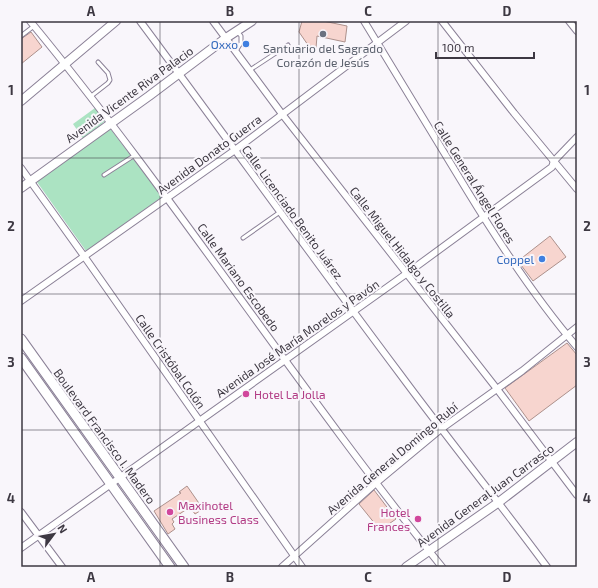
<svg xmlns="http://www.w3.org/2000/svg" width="598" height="588" font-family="'Exo 2',sans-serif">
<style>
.green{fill:#abe3c2}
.building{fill:#f7d5cf;stroke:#ad918c}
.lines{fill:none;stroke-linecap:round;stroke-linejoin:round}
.lane-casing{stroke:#8b8197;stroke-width:5}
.street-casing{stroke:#8b8197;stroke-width:8}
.secondary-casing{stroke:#8b8197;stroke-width:10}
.primary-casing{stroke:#8b8197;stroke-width:11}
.lane{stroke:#fff;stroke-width:3}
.street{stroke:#fff;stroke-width:6}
.secondary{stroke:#fff;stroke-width:8}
.primary{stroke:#fff;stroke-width:9}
.grid{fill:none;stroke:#3d3842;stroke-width:1;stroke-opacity:0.55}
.worship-dot{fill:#6b7280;stroke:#f9f6fb;stroke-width:1.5}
.shop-dot{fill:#3f7fe0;stroke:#f9f6fb;stroke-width:1.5}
.hotel-dot{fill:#d1479c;stroke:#f9f6fb;stroke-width:1.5}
.labels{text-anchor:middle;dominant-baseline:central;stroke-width:4;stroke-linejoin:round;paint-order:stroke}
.shop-label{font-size:12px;fill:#366cbe;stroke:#f9f6fb;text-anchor:end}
.worship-label{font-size:12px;fill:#5b616d;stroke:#f9f6fb}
.street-label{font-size:12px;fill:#3d3842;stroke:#f9f6fb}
.hotel-label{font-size:12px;fill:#b23c85;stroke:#f9f6fb;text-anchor:start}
.neatline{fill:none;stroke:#3d3842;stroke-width:1.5}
.grid-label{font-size:13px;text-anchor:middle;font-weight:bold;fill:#3d3842}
</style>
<rect width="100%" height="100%" fill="#f9f6fb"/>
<!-- green -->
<g class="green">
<polygon points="95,108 105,121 84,140 73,124"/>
<polygon points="109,127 162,197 86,251 37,182"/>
</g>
<!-- building -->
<g class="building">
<polygon points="302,21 323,21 347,26 345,42 317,36 316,48 308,45 299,32"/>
<polygon points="31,32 42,47 21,64 21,39"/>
<polygon points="550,236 566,257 533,281 518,261"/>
<polygon points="567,343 577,355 577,385 529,421 505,388"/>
<polygon points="187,486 203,509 195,514 190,507 172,519 174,522 172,524 175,529 168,534 154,511 181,493 179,492"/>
<polygon points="374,490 396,519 380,530 359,504"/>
</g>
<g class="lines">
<defs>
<g id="lane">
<polyline points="21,36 34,26"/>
<polyline points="236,51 241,43 241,36 237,31"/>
<polyline points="250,70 288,45"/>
<polyline points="90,97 108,83 110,80 108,73 98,62"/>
<polyline points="104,175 135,155"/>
<polyline points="243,238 280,212"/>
</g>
<g id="street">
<path d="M 30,21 C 175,197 299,390 442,567"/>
<path d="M 140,21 C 227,138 312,257 400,374 C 448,439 499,502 547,567"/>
<polyline points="213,21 282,114 497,389 577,495"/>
<path d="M 364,21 C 399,78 433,135 468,192 C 501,246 536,299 577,347"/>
<polyline points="442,21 514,113 577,189"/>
<polyline points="569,21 577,31"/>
<polyline points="21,168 84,256 302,567"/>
<polyline points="21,301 235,150 406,21"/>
<polyline points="21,512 62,567"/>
<polyline points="21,548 406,274 552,167 554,161 577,137"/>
<polyline points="282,567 376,483 441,429 522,371 577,327"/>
</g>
<g id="secondary">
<polyline points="21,101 116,21"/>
<polyline points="21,188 149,96 226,38 252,21"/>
<polyline points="406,567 499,502 577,442"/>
</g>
<g id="primary">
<polyline points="21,339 184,567"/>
<polyline points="21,358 170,567"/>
</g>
</defs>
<!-- lane casing -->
<use href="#lane" class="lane-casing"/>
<!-- street casing -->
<use href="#street" class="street-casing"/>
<!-- secondary casing -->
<use href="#secondary" class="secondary-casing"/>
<!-- primary casing -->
<use href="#primary" class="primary-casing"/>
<!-- lane -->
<use href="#lane" class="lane"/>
<!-- street -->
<use href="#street" class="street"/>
<!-- secondary -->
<use href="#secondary" class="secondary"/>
<!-- primary -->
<use href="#primary" class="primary"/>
</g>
<!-- grid -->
<path class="grid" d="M 160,21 L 160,567M 299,21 L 299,567M 438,21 L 438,567M 21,158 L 577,158M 21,294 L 577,294M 21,430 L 577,430"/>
<!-- markers -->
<circle class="worship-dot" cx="323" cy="34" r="4"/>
<g class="shop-dot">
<circle cx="246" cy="44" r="4"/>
<circle cx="542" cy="259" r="4"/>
</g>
<g class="hotel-dot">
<circle cx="246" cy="394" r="4"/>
<circle cx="170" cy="512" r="4"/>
<circle cx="418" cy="519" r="4"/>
</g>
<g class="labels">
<!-- shop labels -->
<g class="shop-label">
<text x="238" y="44">Oxxo</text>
<text x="534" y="259">Coppel</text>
</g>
<!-- worship labels -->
<g class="worship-label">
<text x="323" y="48">Santuario del Sagrado<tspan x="323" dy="14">Corazón de Jesús</tspan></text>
</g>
<!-- street labels -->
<g class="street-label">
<text transform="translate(129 94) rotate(-36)">Avenida Vicente Riva Palacio</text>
<text transform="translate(209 154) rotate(-36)">Avenida Donato Guerra</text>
<text transform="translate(475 182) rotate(58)">Calle General Ángel Flores</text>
<text transform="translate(293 212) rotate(54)">Calle Licenciado Benito Juárez</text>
<text transform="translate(403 252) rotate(52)">Calle Miguel Hidalgo y Costilla</text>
<text transform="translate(239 277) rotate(54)">Calle Mariano Escobedo</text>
<text transform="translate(297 338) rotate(-35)">Avenida José María Morelos y Pavón</text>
<text transform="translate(171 361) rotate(55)">Calle Cristóbal Colón</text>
<text transform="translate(105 436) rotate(54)">Boulevard Francisco I. Madero</text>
<text transform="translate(392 458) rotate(-40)">Avenida General Domingo Rubí</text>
<text transform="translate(485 495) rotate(-36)">Avenida General Juan Carrasco</text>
</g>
<!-- hotel labels -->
<g class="hotel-label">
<text x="254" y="394">Hotel La Jolla</text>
<text x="178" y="505">Maxihotel<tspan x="178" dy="14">Business Class</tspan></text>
<text x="410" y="512" text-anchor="end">Hotel<tspan x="410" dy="14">Frances</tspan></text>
</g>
</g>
<!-- border -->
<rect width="598" height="588" fill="none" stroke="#f9f6fb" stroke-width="44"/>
<!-- north arrow -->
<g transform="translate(54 534) rotate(58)" stroke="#f9f6fb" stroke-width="3" paint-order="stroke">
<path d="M0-3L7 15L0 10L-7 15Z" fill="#3d3842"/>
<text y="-6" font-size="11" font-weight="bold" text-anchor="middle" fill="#3d3842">N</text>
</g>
<!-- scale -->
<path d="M436 52v6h98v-6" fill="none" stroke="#3d3842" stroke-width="2"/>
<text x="442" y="52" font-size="12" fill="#3d3842" stroke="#f9f6fb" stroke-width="3" paint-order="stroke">100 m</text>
<rect x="22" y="22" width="554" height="544" class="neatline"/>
<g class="grid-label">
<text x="91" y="16">A</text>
<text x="230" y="16">B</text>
<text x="368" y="16">C</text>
<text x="507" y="16">D</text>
<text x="11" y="95">1</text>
<text x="587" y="95">1</text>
<text x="11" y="231">2</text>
<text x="587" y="231">2</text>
<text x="11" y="367">3</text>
<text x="587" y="367">3</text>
<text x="11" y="503">4</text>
<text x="587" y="503">4</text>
<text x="91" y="582">A</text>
<text x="230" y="582">B</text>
<text x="368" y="582">C</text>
<text x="507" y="582">D</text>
</g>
</svg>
